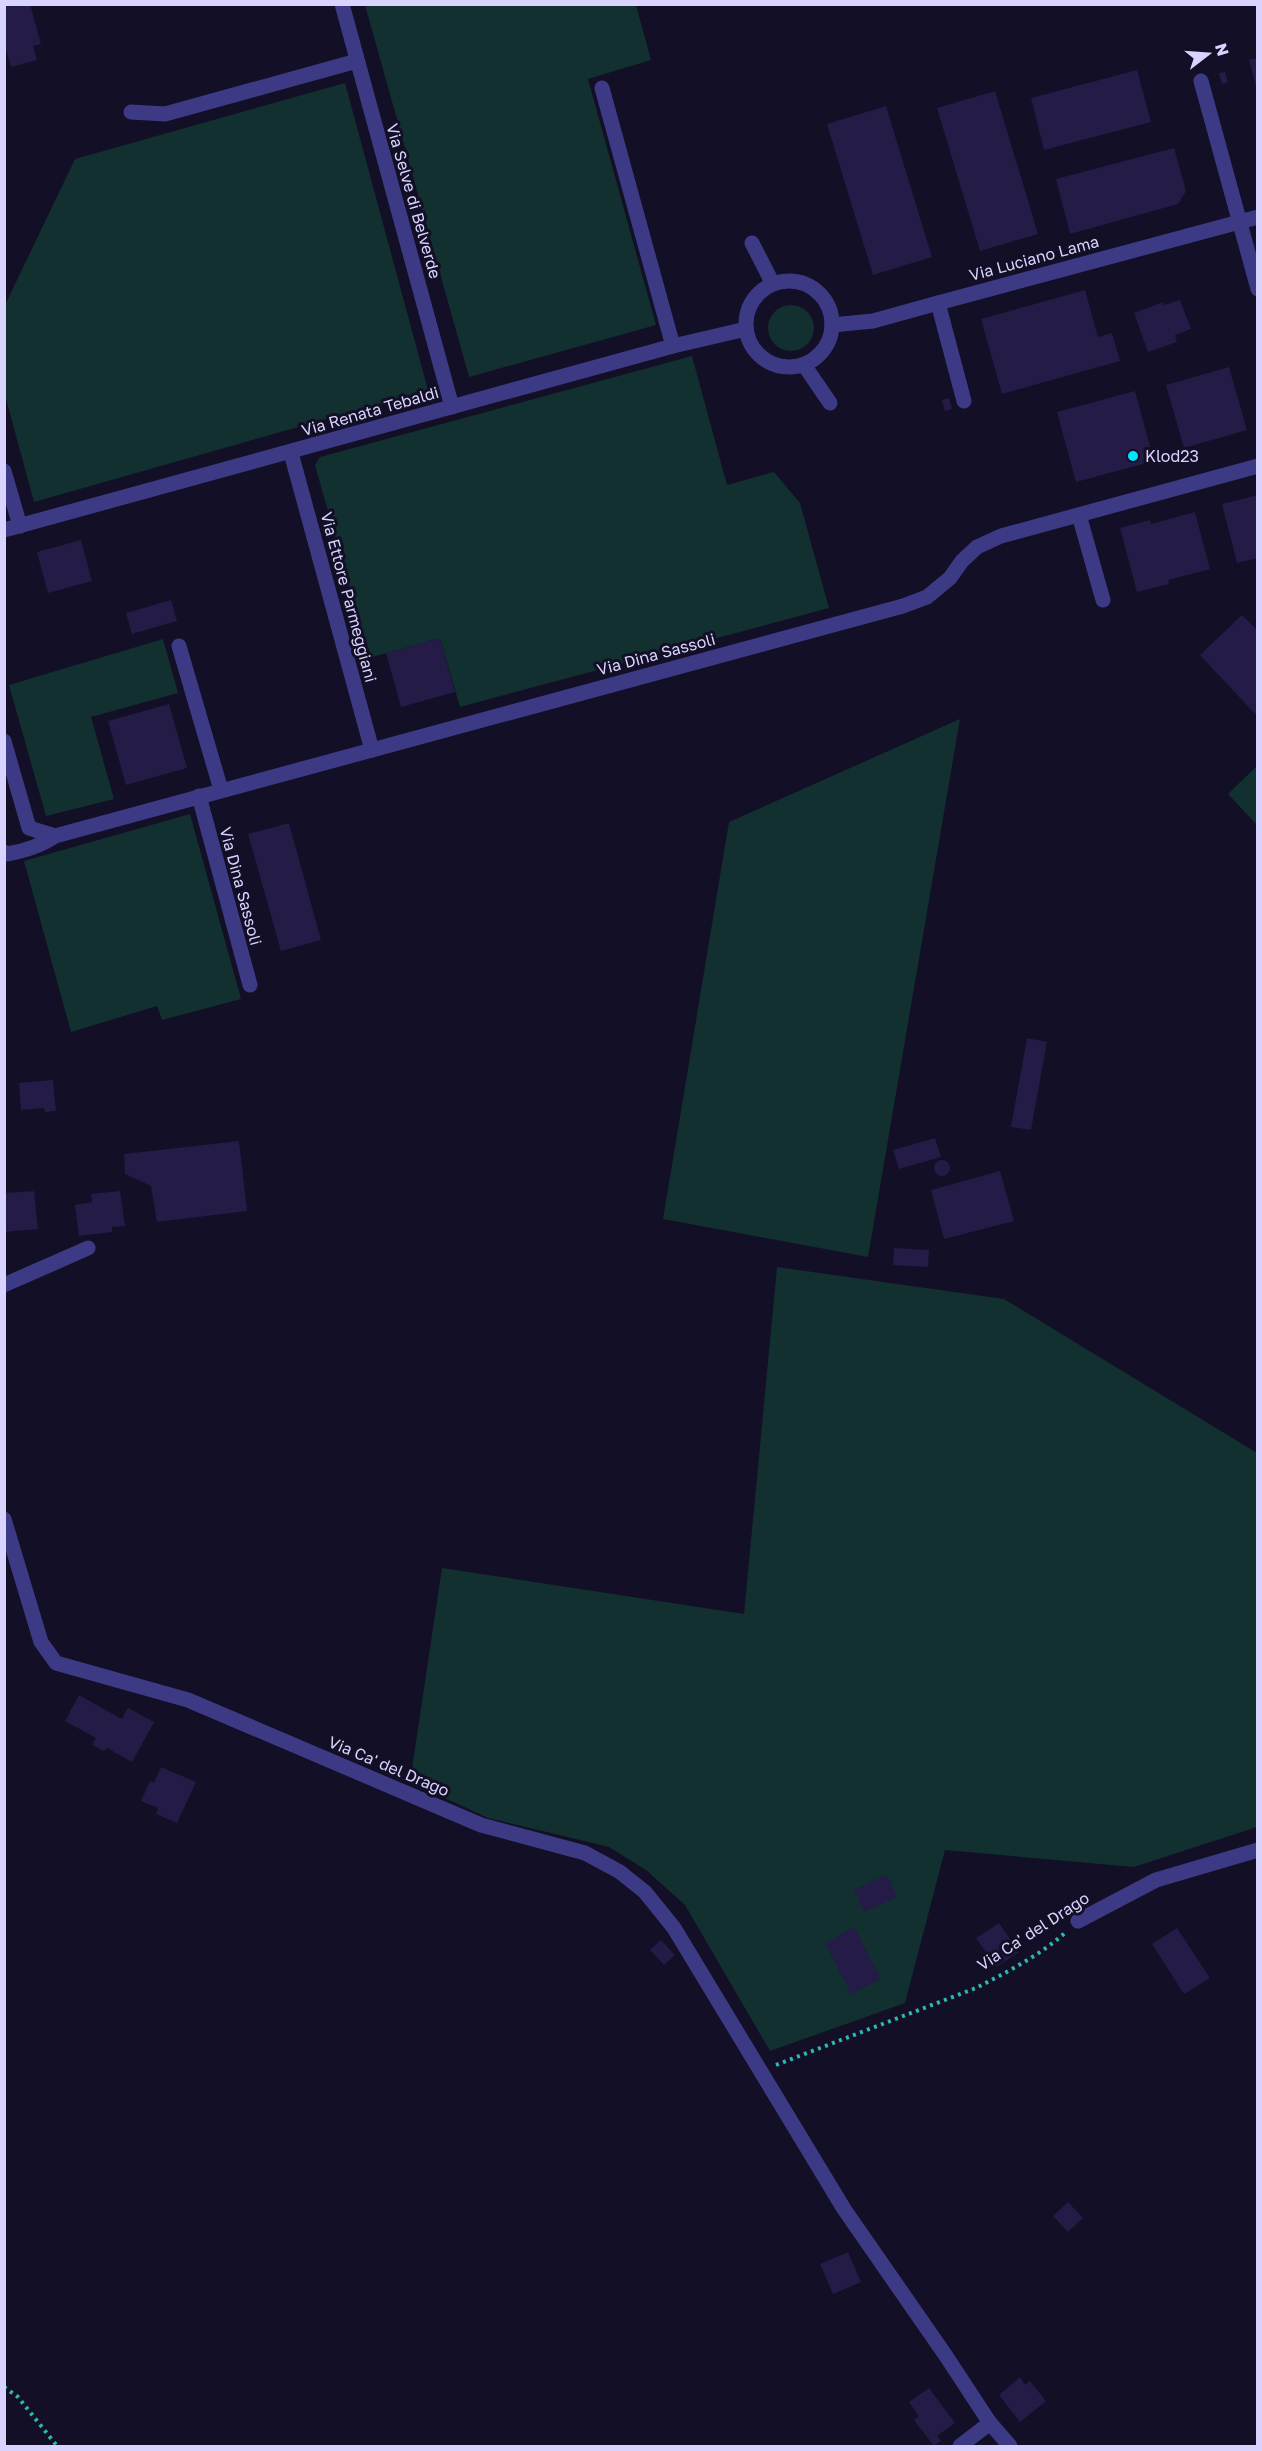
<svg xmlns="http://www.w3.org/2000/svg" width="1262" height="2451" font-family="'Golos Text',sans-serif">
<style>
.green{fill:#12302f}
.building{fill:#241b47}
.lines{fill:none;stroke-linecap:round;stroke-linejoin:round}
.path{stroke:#2fb8b0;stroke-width:4;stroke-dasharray:3 4.5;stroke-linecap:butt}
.minor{stroke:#3d3a85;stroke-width:15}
.poi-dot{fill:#00e5ff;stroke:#130f26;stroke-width:2}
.labels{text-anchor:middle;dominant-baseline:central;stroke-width:6;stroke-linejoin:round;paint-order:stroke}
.street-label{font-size:16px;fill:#d9d4ff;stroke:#130f26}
.poi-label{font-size:16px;fill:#d9d4ff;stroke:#130f26;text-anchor:start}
</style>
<rect width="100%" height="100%" fill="#130f26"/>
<!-- green -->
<g class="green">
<polygon points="365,5 636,5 651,60 588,79 656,325 469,377"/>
<polygon points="345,83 428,390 34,502 5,395 5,305 75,159"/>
<circle cx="791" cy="328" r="23"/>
<polygon points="692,356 727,485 774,472 800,503 829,608 460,707 440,638 369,658 315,465 320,457"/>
<polygon points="163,639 178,693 91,717 114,799 46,816 9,685"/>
<polygon points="960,719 868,1257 663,1219 729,822"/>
<polygon points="1257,766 1257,825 1228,794"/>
<polygon points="190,814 241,999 162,1020 157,1006 71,1032 24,861"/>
<polygon points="777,1267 1004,1299 1257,1453 1257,1827 1134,1867 945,1850 905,2003 770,2051 685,1905 646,1870 609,1847 488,1818 410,1782 442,1568 744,1614"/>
</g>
<!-- building -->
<g class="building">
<polygon points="4,4 30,4 41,44 33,46 37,60 11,67 4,43"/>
<polygon points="1258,58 1258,90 1257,90 1249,60"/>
<polygon points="1137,70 1151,122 1044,150 1031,98"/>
<polygon points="1225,72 1228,82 1222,84 1219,73"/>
<polygon points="995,91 1038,234 980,251 937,108"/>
<polygon points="886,106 932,257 873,275 827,124"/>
<polygon points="1174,148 1186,191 1178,204 1070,234 1056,179"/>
<polygon points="1085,290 1098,337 1112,333 1120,361 1002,394 981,319"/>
<polygon points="1180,300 1191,329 1175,335 1177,342 1148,352 1134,313 1163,302 1164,305"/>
<polygon points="1229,367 1247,430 1184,448 1166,385"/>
<polygon points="1135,391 1154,461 1076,482 1057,412"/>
<polygon points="949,398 952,409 945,411 942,400"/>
<polygon points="1258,495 1258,558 1237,563 1222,504"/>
<polygon points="1195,512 1210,569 1168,580 1169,584 1137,592 1120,528 1150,520 1151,524"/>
<polygon points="81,540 92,581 48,593 37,552"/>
<polygon points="171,600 177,621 132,634 126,613"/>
<polygon points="1242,615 1258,631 1258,717 1200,655"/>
<polygon points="440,638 455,692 401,707 386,653"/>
<polygon points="169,704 187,768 126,785 108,721"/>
<polygon points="289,823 321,940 281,951 248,834"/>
<polygon points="1027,1038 1047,1042 1031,1130 1011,1127"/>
<polygon points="53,1080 56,1111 45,1112 44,1108 21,1110 19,1083"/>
<polygon points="935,1138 941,1157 899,1169 893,1150"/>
<polygon points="239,1141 247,1211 157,1222 151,1186 125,1174 124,1154"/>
<circle cx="942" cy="1168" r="8"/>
<polygon points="1000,1171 1014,1221 944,1239 931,1190"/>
<polygon points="34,1191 38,1229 5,1232 4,1193"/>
<polygon points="120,1191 125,1226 112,1227 112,1232 79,1236 75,1205 92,1202 91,1194"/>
<polygon points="894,1248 929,1250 928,1267 893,1265"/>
<polygon points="79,1695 122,1719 128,1708 154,1722 132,1762 107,1748 104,1751 92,1745 96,1738 65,1721"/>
<polygon points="161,1767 196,1782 177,1823 156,1814 158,1808 141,1801 150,1781 154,1783"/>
<polygon points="887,1875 897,1897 864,1912 854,1889"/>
<polygon points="999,1923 1019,1952 996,1967 976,1938"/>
<polygon points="854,1927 881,1979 851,1994 825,1943"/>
<polygon points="1177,1928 1210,1978 1184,1994 1152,1944"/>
<polygon points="661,1940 675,1955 664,1965 650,1950"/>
<polygon points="1068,2202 1083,2218 1068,2232 1053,2216"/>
<polygon points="848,2252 861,2282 833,2294 820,2264"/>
<polygon points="1020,2377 1025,2385 1030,2381 1046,2401 1020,2422 999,2395"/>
<polygon points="929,2388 955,2423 937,2436 941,2441 934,2446 914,2420 919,2416 909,2402"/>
</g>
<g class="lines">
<!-- path -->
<g class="path">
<path d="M 776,2065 L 976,1988 C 1007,1972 1041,1955 1067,1931"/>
<polyline points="4,2387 18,2397 57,2446"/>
</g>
<!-- minor -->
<g class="minor">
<polyline points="342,4 452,407"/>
<polyline points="1201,81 1258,289"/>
<polyline points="602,88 673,346"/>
<polyline points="131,112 165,114 357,61"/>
<polyline points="752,243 773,284"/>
<circle cx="789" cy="324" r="43"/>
<polyline points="832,325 873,321 938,303"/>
<polyline points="804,365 830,403"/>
<polyline points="964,401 938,303 1258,217"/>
<polyline points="291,453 372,750"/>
<polyline points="4,471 20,526"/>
<polyline points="1079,515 1103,600"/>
<polyline points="4,530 673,346 746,329"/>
<polyline points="179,646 221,790"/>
<polyline points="4,741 29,828 55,836"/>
<polyline points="199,796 250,985"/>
<path d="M 4,852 L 7,854 C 24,851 41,846 55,836 L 903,606 L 927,597 L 950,578 L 962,561 L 977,547 L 1001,536 L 1258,466"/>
<polyline points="4,1285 88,1248"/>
<polyline points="4,1519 41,1642 56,1663 188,1700 481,1825 585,1853 620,1872 645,1892 674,1928 844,2209 946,2356 990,2423 1010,2446"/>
<polyline points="1078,1921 1156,1880 1258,1850"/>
<polyline points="960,2446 990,2423"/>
</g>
</g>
<!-- markers -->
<circle class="poi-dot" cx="1133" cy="456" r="6"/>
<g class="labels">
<!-- street labels -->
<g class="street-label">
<text transform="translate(414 201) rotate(74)">Via Selve di Belverde</text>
<text transform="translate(1034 258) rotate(-15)">Via Luciano Lama</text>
<text transform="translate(370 411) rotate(-16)">Via Renata Tebaldi</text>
<text transform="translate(349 597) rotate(75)">Via Ettore Parmeggiani</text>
<text transform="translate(656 654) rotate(-15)">Via Dina Sassoli</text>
<text transform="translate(241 886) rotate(75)">Via Dina Sassoli</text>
<text transform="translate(389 1766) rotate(23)">Via Ca' del Drago</text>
<text transform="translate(1033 1931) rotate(-33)">Via Ca' del Drago</text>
</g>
<!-- poi labels -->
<g class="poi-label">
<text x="1145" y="456">Klod23</text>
</g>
</g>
<!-- border -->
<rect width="1262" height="2451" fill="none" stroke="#d9d4ff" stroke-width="12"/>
<!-- north arrow -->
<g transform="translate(1208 54) rotate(73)" stroke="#130f26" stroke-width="4.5" paint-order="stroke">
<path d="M0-4.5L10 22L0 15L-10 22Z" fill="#d9d4ff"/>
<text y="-9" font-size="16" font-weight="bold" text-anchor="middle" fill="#d9d4ff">N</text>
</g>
</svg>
